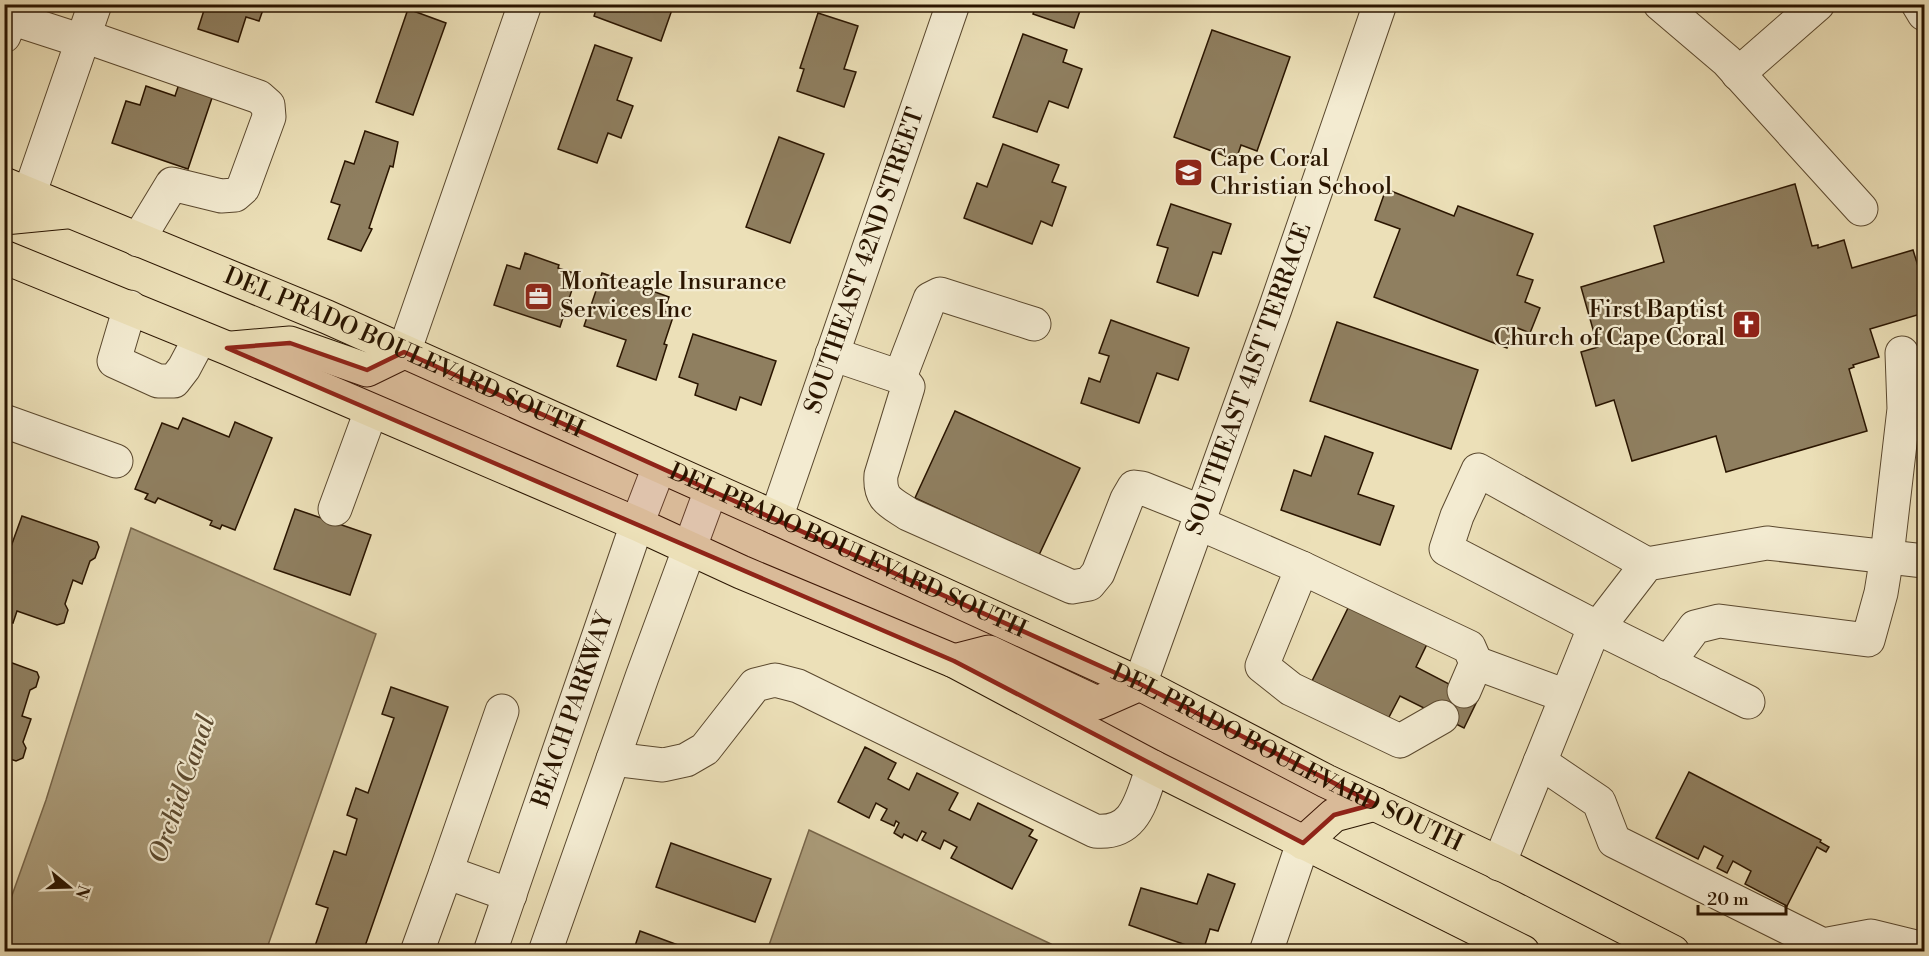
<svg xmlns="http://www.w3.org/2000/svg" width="1929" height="956" font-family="'Libre Bodoni',serif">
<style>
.water{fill:#aa9b79;stroke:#776549;stroke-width:1.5}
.building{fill:#8f7f60;stroke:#2a1500;stroke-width:1.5}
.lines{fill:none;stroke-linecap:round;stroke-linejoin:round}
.minor-casing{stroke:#5a482e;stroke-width:35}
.major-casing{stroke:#2a1500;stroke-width:35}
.minor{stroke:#f3ebd1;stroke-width:33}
.major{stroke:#ece0b8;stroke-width:33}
.marked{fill:#8f2418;fill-opacity:0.2;stroke:#8f2418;stroke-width:4.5;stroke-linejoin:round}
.labels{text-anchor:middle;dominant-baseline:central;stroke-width:4.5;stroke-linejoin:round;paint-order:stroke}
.poi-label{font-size:24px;fill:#2a1500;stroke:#f3ebd1;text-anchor:start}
.street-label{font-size:24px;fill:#2a1500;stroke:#f3ebd1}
.water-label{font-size:26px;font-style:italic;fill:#5d4b30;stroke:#f3ebd1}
</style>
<rect width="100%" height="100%" fill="#ece0b8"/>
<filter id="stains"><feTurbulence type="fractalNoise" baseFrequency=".00333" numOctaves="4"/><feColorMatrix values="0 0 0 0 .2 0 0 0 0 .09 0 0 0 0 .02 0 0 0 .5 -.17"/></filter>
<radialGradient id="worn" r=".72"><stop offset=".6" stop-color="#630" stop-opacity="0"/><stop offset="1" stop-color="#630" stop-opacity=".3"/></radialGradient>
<!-- water -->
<g class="water">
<polygon points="131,528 376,634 266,951 5,951 5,915 46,800"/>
<polygon points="809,830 1051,944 1049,951 767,951"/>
</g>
<!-- building -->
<g class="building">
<polygon points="206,4 265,4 259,21 246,17 238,42 198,29"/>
<polygon points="598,4 674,4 661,41 594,16"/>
<polygon points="1036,4 1097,4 1095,10 1082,5 1074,28 1033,14"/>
<polygon points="408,9 446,23 413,115 376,102"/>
<polygon points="818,13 858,26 844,69 856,72 844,107 797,91 804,69 800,68"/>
<polygon points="1212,30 1290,57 1257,151 1241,145 1236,160 1174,137"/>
<polygon points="1023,34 1067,50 1063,62 1082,69 1068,108 1049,101 1037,132 993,117"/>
<polygon points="595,45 632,58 617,100 633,106 621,138 608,133 597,163 558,149"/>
<polygon points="180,81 214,92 188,169 112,143 126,101 140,105 146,86 175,96"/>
<polygon points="365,131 398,142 393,167 390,166 369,228 372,229 361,251 328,239 340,205 331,202 345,161 354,164"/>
<polygon points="779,137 824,154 790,243 746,227"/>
<polygon points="1003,144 1059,165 1052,182 1066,187 1052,226 1041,221 1032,244 964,218 977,183 987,187"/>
<polygon points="1795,184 1812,246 1818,245 1818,248 1844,240 1852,268 1913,250 1918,266 1924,265 1924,313 1870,329 1879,357 1853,365 1854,367 1849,369 1867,431 1726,472 1716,436 1632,461 1614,400 1596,406 1581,352 1598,347 1581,287 1664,262 1654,226"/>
<polygon points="1386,189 1454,216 1458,206 1533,234 1517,275 1533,280 1525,302 1540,308 1530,333 1515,327 1507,348 1374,297 1400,229 1375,220"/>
<polygon points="1171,204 1231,224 1221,254 1213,252 1198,296 1157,282 1168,248 1157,245"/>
<polygon points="525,253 559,265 558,268 577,274 560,327 494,305 507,265 520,269"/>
<polygon points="602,273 669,297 664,311 674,314 664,344 667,345 656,380 617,366 626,340 584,326"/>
<polygon points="1111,320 1189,348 1178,380 1157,373 1139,423 1081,403 1089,378 1100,382 1109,356 1099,353"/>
<polygon points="1337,322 1478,370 1451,449 1310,401"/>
<polygon points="693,334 776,361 761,405 740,397 736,410 695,395 698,384 679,377"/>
<polygon points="955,411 1080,468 1039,555 915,498"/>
<polygon points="183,418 229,437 235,422 272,438 235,530 222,525 220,529 210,525 212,521 158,498 155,503 145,499 148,494 135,489 162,423 178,429"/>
<polygon points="1325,436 1373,453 1358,494 1394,506 1380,545 1281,510 1294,470 1311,476"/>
<polygon points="295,509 371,535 350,595 274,569"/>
<polygon points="22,516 97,542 99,547 95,558 90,561 82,584 73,580 65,604 68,610 64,623 57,625 17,611 13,623 4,620 4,566"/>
<polygon points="1350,604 1428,642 1416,667 1478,699 1464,728 1400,696 1388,719 1312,681"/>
<polygon points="4,660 37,672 39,677 36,687 30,690 22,716 31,719 23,742 26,748 23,758 16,761 4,757"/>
<polygon points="391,687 448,707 363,952 313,952 328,908 316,904 334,851 346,855 357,819 347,815 356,788 368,793 394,718 382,714"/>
<polygon points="865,747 896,763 888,779 909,790 917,773 958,793 949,810 970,820 978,803 1033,830 1029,836 1037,840 1012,889 951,858 957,847 944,840 940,849 922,840 926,833 922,831 917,841 904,834 902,838 894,833 899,823 896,821 894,826 881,820 887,809 876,803 869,818 838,802"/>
<polygon points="1689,772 1821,840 1820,842 1829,847 1826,852 1817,847 1787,906 1745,884 1751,871 1733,861 1727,873 1717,868 1723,856 1704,846 1698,859 1656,838"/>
<polygon points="671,843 771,879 755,922 656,887"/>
<polygon points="1208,874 1235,884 1218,931 1210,929 1203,951 1129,925 1141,888 1197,904"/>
<polygon points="640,931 697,952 633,952"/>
</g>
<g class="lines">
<defs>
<g id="minor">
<polyline points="1660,4 1727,61 1861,209"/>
<polyline points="1918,4 1924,14"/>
<polyline points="4,36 11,18 82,41"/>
<polyline points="84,36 259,97 268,105 269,117 243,188 235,195 221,196 172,184 138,240"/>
<polyline points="1738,74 1818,4"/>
<polyline points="29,195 95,4"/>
<polyline points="130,307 114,361 158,381 174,381 184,368 200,338"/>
<polyline points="404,352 525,4"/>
<path d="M 832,354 L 900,377 L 908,387 L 881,475 C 879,499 890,502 908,514 L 1072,587 L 1089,584 L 1098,573 L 1127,499 L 1134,487 L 1142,488 L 1202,512"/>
<polyline points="900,377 930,299 940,294 1034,324"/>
<polyline points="4,421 116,461"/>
<polyline points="335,509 371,411"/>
<path id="s1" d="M 776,518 L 953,4"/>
<polyline points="1198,523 1302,568 1262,666 1291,689 1400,741 1442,717"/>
<polyline points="1647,564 1478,470 1457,516 1446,549 1598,628 1748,702"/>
<polyline points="1302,568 1469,647 1476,663 1464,691"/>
<polyline points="1476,663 1566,696"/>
<polyline points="1668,663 1695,627 1719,621 1868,640 1881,593 1887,556 1904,409 1902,353"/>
<path id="s2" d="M 1140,684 L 1275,309 L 1380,4"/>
<path d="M 613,759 L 663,765 L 686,760 L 705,749 L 755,685 L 775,680 L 798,686 L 1095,831 C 1137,835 1141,798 1153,767"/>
<polyline points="1540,762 1599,802 1614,841 1823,945 1871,936 1924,949"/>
<polyline points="1499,864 1590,638 1647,564 1767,543 1924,561"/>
<polyline points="446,872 502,711"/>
<polyline points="417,952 446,872 510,895"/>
<path id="s3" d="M 490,952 L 637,524 L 659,467"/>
<polyline points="545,952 642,677 711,490"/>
<polyline points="1266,952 1303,843"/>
</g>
<g id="major">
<path id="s4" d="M 4,184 L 327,317 L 776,518 L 1140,684 L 1326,781 L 1507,867 L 1673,952"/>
<polyline points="4,218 66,212"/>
<polyline points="4,257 227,348 637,524 741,572 954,661 1153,767 1523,952"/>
<polyline points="232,348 290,343 367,370 404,352"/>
<polyline points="954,661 989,652 1097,703 1140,684"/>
<polyline points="1303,843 1334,815 1375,804"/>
</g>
</defs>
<!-- minor casing -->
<use href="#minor" class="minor-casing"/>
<!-- major casing -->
<use href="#major" class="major-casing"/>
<!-- minor -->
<use href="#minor" class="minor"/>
<!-- major -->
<use href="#major" class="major"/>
</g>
<!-- marked area -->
<path class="marked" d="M 290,343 L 367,370 L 404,352 L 1140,684 L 1375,804 L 1334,815 L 1303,843 L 954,661 L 227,348 Z"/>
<!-- icons -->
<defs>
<symbol id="school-square" viewBox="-11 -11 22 22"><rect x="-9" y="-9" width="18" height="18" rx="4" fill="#8f2418" stroke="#f3ebd1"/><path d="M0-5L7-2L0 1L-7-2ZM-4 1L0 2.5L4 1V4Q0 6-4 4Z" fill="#fff"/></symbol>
<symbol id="office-square" viewBox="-11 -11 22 22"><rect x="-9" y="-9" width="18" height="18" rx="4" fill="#8f2418" stroke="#f3ebd1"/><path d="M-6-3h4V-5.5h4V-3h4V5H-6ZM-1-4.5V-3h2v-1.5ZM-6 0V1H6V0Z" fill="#fff"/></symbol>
<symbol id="church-square" viewBox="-11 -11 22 22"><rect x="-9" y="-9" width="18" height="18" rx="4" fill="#8f2418" stroke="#f3ebd1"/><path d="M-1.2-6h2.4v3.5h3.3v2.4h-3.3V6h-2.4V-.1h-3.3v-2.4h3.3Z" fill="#fff"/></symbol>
</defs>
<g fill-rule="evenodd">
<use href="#school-square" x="1172" y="156" width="33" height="33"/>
<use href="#office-square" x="522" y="280" width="33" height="33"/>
<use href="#church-square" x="1730" y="308" width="33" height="33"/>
</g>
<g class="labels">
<!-- poi labels -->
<g class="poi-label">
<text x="1210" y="159">Cape Coral<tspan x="1210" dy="28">Christian School</tspan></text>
<text x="560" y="282">Monteagle Insurance<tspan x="560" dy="28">Services Inc</tspan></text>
<text x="1725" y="310" text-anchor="end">First Baptist<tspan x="1725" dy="28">Church of Cape Coral</tspan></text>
</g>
<!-- street labels -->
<g class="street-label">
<text stroke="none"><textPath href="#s1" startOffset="272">SOUTHEAST 42ND STREET</textPath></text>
<text stroke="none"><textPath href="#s4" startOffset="434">DEL PRADO BOULEVARD SOUTH</textPath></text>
<text stroke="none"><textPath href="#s2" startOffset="324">SOUTHEAST 41ST TERRACE</textPath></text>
<text stroke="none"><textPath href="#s4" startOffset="920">DEL PRADO BOULEVARD SOUTH</textPath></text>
<text stroke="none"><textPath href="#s3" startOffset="256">BEACH PARKWAY</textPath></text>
<text stroke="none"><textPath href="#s4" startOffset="1406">DEL PRADO BOULEVARD SOUTH</textPath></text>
</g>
<!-- water labels -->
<g class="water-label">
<text transform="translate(182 789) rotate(-71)">Orchid Canal</text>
</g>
</g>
<!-- margin -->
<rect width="1929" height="956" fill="none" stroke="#ece0b8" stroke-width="24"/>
<rect x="6" y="6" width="1917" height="944" fill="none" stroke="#2a1500" stroke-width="3"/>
<rect x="12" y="12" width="1905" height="932" fill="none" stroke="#2a1500" stroke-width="1.5"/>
<!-- north arrow -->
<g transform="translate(69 887) rotate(109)" stroke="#f3ebd1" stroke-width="4.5" paint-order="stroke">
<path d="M0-4.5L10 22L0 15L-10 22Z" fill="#2a1500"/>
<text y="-9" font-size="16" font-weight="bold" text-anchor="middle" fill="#2a1500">N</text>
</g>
<!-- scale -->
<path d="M1698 905v9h88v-9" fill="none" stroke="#2a1500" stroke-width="3"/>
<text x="1707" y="905" font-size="18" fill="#2a1500" stroke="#f3ebd1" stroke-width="4.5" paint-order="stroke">20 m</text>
<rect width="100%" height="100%" filter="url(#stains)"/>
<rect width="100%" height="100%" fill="url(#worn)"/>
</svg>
